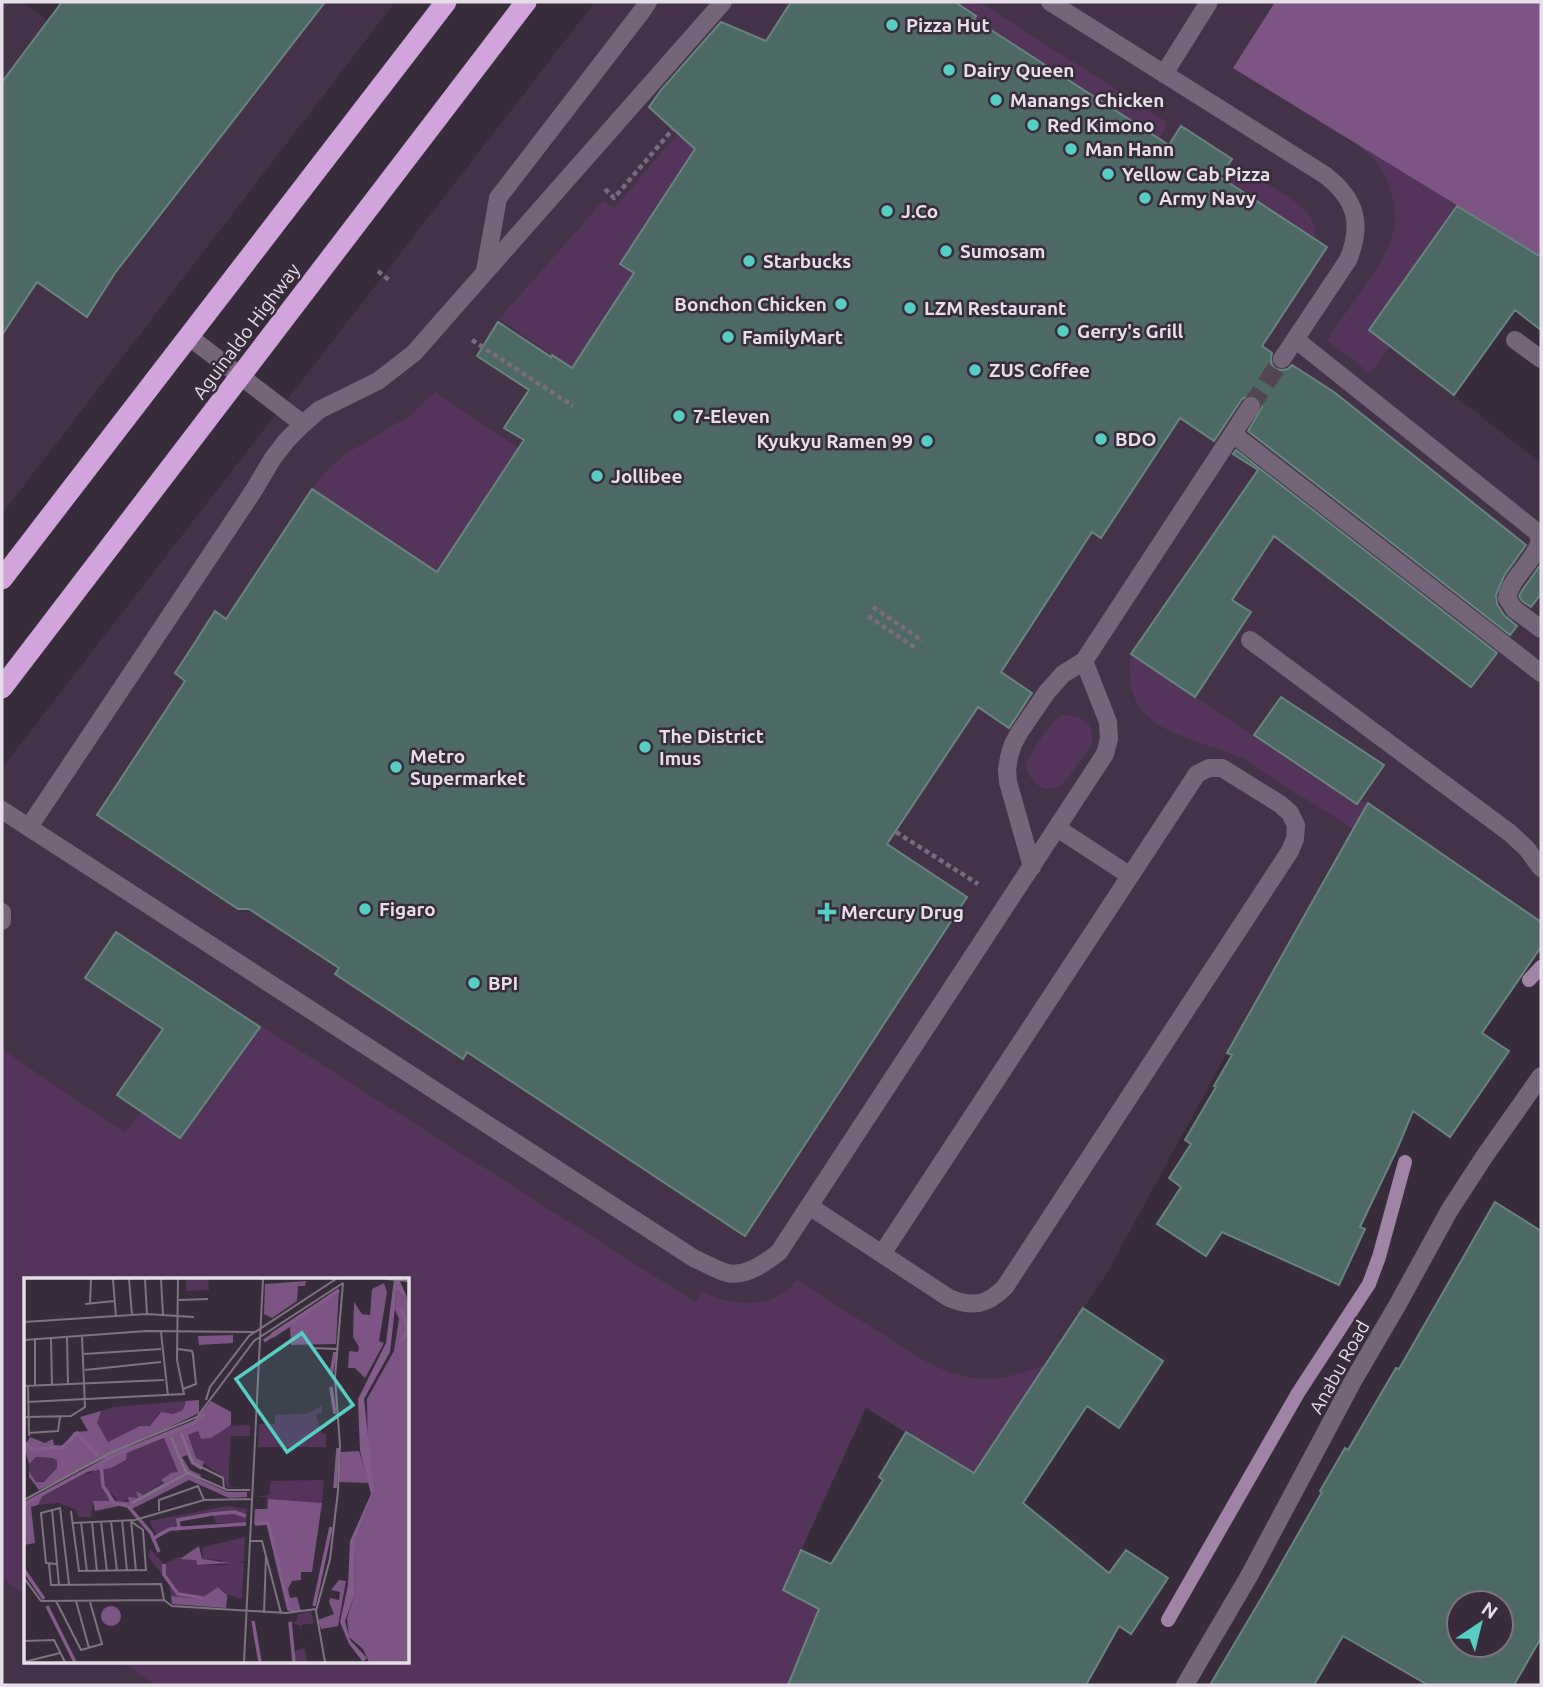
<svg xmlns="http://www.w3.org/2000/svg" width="1543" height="1687" font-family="Ubuntu,sans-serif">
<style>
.built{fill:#443348}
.green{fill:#54345b}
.forest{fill:#7c5585}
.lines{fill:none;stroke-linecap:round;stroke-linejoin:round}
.stream{stroke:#a183a8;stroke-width:14}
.building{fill:#4d6966;stroke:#688481;stroke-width:2;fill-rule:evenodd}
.minor-tunnel{stroke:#524655;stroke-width:18;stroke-dasharray:18 9;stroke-linecap:butt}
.path{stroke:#786d7b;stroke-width:4.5;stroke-dasharray:5 3.5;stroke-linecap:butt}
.minor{stroke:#746678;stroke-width:18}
.highway{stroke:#d1a4db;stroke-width:21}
.poi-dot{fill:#56cec4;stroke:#382b3b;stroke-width:2.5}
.labels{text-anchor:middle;stroke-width:5;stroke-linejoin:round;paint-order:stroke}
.poi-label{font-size:19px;font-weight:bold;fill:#e6dee8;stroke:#382b3b;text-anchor:start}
.street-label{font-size:19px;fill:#e6dee8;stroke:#382b3b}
.inset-river{fill:none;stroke:#835c8c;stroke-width:3.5}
.inset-road{fill:none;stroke:#7e7380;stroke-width:2}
.view{fill:#56cec4;fill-opacity:0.15;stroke:#56cec4;stroke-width:3.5}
.inset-edge{fill:none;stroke:#e6dee8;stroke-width:3.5}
</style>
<rect width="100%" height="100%" fill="#382b3b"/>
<path class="built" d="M 2,2 L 23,2 L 48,20 L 62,2 L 395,2 L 2,514 Z
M 595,2 L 1275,2 L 1234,68 L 1457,206 L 1370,330 L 1541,463 L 1541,922 L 1368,804 L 1227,1053 L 1108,1271 L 974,1474 L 757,1342 L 260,1027 L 159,1169 L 2,1062 L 2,768 Z
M 2,1578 L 26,1595 L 26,1661 L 120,1661 L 155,1685 L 2,1685 Z"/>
<path class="green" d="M 920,2 L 979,2 L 1164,120 L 1167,123 L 1166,127 L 1150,153 Z
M 691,118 L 743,151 L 590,380 L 499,319 L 603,201 L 614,209 Z
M 1357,144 L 1457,206 L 1370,329 L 1390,347 L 1370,373 L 1327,340 L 1381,262 L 1390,243 L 1395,223 L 1394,203 L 1387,180 L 1375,160 Z
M 1241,170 L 1246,171 C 1261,181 1307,204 1312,220 C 1315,227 1315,234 1314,241 L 1219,199 L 1237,173 Z
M 435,392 L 537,460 L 437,572 L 312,489 L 325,473 L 344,455 L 409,416 Z
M 1131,654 L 1340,793 L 1368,803 L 1353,829 L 1242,758 C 1190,735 1119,733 1131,654 Z
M 1063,715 C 1080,715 1097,723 1091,744 C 1088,752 1081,759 1076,766 C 1070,775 1065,786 1054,788 C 1046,790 1039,787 1034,782 C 1031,778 1027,773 1026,768 C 1026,759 1047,728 1054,721 C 1054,721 1062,716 1063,715 Z
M 209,993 L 243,1015 L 216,1053 L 233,1065 L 261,1026 L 695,1302 L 702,1292 C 727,1304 760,1310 785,1292 C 789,1289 793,1284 797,1280 L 920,1358 C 965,1384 998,1385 1045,1364 L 974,1474 L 866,1408 L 783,1590 L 819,1609 L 788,1685 L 155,1685 L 120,1661 L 408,1661 L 408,1279 L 26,1279 L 26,1595 L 2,1578 L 2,1049 L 125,1133 L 141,1112 L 180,1138 L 222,1082 L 173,1047 Z"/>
<path class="forest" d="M 1275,2 L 1541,2 L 1541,257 L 1233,68 Z"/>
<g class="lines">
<path class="stream" d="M 1529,980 L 1541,967
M 1168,1620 L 1298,1393 L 1369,1284 L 1379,1257 L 1405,1162"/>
</g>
<path class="building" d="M 62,2 L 325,2 L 115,273 L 87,317 L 37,282 L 2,335 L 2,82 Z
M 791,2 L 955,2 L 976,16 L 974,19 L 1169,145 L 1181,126 L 1232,159 L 1220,177 L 1327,247 L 1262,346 L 1272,353 L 1271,359 L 1272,365 L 1276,369 L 1282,370 L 1288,369 L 1292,365 L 1334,392 L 1526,545 L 1504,576 L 1496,595 L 1497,604 L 1504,615 L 1517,626 L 1510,635 L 1248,431 L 1262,407 L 1261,402 L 1257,396 L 1251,395 L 1242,399 L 1214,441 L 1180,418 L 1101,538 L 1092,532 L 1001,672 L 1032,693 L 1009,728 L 978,707 L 887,844 L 967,897 L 745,1236 L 467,1052 L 463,1059 L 335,974 L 339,968 L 249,909 L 238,909 L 97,815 L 185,681 L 175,673 L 194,644 L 215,611 L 226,619 L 312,489 L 437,572 L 524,440 L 504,428 L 529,390 L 477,356 L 498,322 L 551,357 L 552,355 L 572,368 L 634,273 L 620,264 L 695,149 L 649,107 L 661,90 L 721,22 L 766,41 Z
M 1457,206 L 1541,257 L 1541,330 L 1515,310 L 1454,395 L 1369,330 Z
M 1236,450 L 1497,653 L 1471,687 L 1274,536 L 1232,600 L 1251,612 L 1195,697 L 1131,654 L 1258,470 L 1233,454 Z
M 1541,564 L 1541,594 L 1531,607 L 1522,601 L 1519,596 L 1523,589 Z
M 1281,697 L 1384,765 L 1357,804 L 1254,735 Z
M 1368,803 L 1541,922 L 1541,947 L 1482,1033 L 1509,1051 L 1450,1137 L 1413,1111 L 1398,1147 L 1360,1227 L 1365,1229 L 1339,1285 L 1222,1232 L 1206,1256 L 1157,1224 L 1181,1187 L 1169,1178 L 1191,1144 L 1185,1140 L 1216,1087 L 1214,1086 L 1232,1055 L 1227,1053 Z
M 116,932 L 260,1027 L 180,1138 L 117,1095 L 163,1029 L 85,978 Z
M 1495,1202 L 1541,1231 L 1541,1638 L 1514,1685 L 1428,1685 L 1343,1636 L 1314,1685 L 1210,1685 L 1265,1592 L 1322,1492 L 1320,1491 L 1345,1448 L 1348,1450 L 1396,1368 L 1399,1369 ZM 1459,1603 L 1501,1603 L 1501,1645 L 1459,1645 Z
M 1083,1308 L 1163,1361 L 1119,1428 L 1087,1406 L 1023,1503 L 1109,1573 L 1126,1550 L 1168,1578 L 1131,1634 L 1119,1626 L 1086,1685 L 788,1685 L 819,1609 L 783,1590 L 801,1550 L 831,1564 L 883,1480 L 879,1477 L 906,1432 L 974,1473 Z"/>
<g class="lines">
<path class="minor-tunnel" d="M 1251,406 L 1282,359"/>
<path class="path" d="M 605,189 L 614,198 L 673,129
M 378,271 L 389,280
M 472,340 L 573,406
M 873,607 L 923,641
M 868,616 L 917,649
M 896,832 L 978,884"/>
<path class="minor" d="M 1050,2 L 1325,175 C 1356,199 1363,224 1348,260 L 1282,359
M 1164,74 L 1209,2
M 485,271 L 498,198 L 642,11 L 648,2
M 188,336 L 303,424
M 1295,339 L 1537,532 L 1540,540 C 1535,562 1511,576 1507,598 L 1514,609 L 1541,629
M 1515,340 L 1541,359
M 1233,434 L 1541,673
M 1250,640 L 1510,833 L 1527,849 L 1541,868
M 2,810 L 695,1259 C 705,1263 717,1270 727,1273 C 746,1277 765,1263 779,1252 L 1105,754 L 1109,739 L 1108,722 L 1084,661
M 29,827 L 254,490 L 273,458 L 287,440 L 303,424 L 319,410 L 378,381 L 414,353 L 723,2
M 1057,828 L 1129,875
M 1032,867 L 1008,782 L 1007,770 L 1009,757 L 1013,744 L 1019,733 L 1047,692 L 1063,674 L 1084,661 L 1251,406
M 2,912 L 2,921
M 809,1206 L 949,1298 C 973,1308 987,1305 1005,1287 L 1290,851 L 1295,839 L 1296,825 L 1290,813 L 1280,804 L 1222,768 L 1209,768 L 1197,774 L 882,1254
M 1185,1685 L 1249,1576 L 1353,1381 L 1398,1304 L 1449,1211 L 1484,1157 L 1541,1076"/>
<path class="highway" d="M 2,579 L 446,2
M 2,688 L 526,2"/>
</g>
<g class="poi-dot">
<circle cx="892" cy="25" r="7"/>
<circle cx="949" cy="70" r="7"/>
<circle cx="996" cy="100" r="7"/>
<circle cx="1033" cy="125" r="7"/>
<circle cx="1071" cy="149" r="7"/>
<circle cx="1108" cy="174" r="7"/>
<circle cx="1145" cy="198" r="7"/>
<circle cx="887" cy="211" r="7"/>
<circle cx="946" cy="251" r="7"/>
<circle cx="749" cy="261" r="7"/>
<circle cx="841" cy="304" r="7"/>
<circle cx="910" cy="308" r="7"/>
<circle cx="1063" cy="331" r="7"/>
<circle cx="728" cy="337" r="7"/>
<circle cx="975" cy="370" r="7"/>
<circle cx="679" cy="416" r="7"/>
<circle cx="1101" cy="439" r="7"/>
<circle cx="927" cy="441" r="7"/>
<circle cx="597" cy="476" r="7"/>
<circle cx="645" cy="747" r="7"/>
<circle cx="396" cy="767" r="7"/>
<circle cx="365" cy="909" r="7"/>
<path d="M823.5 901.5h7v7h7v7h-7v7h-7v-7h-7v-7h7z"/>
<circle cx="474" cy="983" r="7"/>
</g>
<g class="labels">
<g class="poi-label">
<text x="906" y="32">Pizza Hut</text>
<text x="963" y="77">Dairy Queen</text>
<text x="1010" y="107">Manangs Chicken</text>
<text x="1047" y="132">Red Kimono</text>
<text x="1085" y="156">Man Hann</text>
<text x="1122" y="181">Yellow Cab Pizza</text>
<text x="1159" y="205">Army Navy</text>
<text x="901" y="218">J.Co</text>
<text x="960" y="258">Sumosam</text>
<text x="763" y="268">Starbucks</text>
<text x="827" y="311" text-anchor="end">Bonchon Chicken</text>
<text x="924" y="315">LZM Restaurant</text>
<text x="1077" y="338">Gerry's Grill</text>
<text x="742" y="344">FamilyMart</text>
<text x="989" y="377">ZUS Coffee</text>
<text x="693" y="423">7-Eleven</text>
<text x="1115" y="446">BDO</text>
<text x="913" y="448" text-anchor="end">Kyukyu Ramen 99</text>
<text x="611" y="483">Jollibee</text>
<text x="659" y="743">The District<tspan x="659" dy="22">Imus</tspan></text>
<text x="410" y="763">Metro<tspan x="410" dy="22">Supermarket</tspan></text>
<text x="379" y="916">Figaro</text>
<text x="841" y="919">Mercury Drug</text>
<text x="488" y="990">BPI</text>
</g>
<g class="street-label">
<text transform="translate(246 331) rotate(-53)" y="7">Aguinaldo Highway</text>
<text transform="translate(1339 1367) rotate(-61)" y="7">Anabu Road</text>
</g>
</g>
<g transform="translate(24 1278)">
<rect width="385" height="385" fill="#382b3b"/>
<path d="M 162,1 L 184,1 L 185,12 L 162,13 ZM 162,123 L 159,132 L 145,137 L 136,134 L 126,148 L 84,164 L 72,145 L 77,133 L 90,129 ZM 298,128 L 298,135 L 292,136 L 298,156 L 302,156 L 302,169 L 234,169 L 235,146 L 251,146 L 251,137 L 281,136 ZM 226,147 L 226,158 L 207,158 L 205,188 L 205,208 L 224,210 L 203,209 L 201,201 L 172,180 L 163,157 L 174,153 L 177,161 L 187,160 L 202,148 ZM 140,160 L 154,194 L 119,217 L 112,214 L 114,219 L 94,224 L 86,213 L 86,223 L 69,223 L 67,239 L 55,239 L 51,231 L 35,225 L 14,227 L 19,217 L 62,194 L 66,196 L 71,191 L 100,184 L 103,175 ZM 12,179 L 33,181 L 33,193 L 22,203 L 12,204 L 5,193 L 5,186 ZM 300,202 L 298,225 L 244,222 L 244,231 L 242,231 L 243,219 L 231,219 L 245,217 L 247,203 ZM 204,228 L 223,231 L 222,245 L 192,245 L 188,236 L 155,242 L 155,254 L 146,252 L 134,259 L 125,243 ZM 221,259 L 220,283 L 215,283 L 220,285 L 218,321 L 204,317 L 202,330 L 202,314 L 194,309 L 176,321 L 147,318 L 145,305 L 124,279 L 126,271 L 140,286 L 155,279 L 172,282 L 174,287 L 204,287 L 197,282 L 178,281 L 179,269 ZM 287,333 L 290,345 L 277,347 L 283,384 L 271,384 L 269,374 L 280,370 L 280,364 L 276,348 L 263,343 L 272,344 L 274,336 Z" fill="#54345b"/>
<path d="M 282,3 L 281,8 L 274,8 L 273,23 L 248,40 L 240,36 L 241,6 ZM 360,5 L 363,14 L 355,63 L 360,65 L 341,100 L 331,90 L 324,90 L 325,73 L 334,74 L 335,69 L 329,59 L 330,24 L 338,36 L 346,37 L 348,11 ZM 315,11 L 312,66 L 267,67 L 266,49 L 249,60 L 247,55 ZM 373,12 L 385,24 L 385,384 L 345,384 L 339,371 L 325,359 L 323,340 L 330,318 L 331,263 L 350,214 L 344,184 L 343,121 L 370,73 L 375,41 L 371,32 ZM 209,57 L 209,65 L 175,67 L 174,58 ZM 175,122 L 175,135 L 15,212 L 5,199 L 5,193 L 12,204 L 20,204 L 33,190 L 33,182 L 28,180 L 12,179 L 5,186 L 0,169 L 6,159 L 21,165 L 29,161 L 30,167 L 40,168 L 50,154 L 64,153 L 56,139 L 77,133 L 73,145 L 84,164 L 116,148 L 126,148 L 137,134 L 149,136 L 159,132 L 162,123 ZM 187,123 L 207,134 L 207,147 L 187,160 L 177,161 L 174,153 L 164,157 L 172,180 L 180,184 L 177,192 L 167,186 L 163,177 L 158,179 L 166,192 L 177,197 L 175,201 L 203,214 L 223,214 L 223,219 L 205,220 L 165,202 L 108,231 L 104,226 L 71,233 L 69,223 L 85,223 L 84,212 L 91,223 L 105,224 L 104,219 L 114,220 L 112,213 L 119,217 L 140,205 L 137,202 L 147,195 L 154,194 L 140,160 L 103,175 L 102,182 L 87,190 L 62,194 L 87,176 L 171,142 ZM 335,173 L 345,205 L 315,204 L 317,174 ZM 19,217 L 14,227 L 7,229 L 11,265 L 0,267 L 0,227 ZM 244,221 L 298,225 L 288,294 L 277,294 L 277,302 L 268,303 L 264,311 L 266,320 L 273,319 L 277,333 L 265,334 L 243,246 L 230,246 L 231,231 L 244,231 ZM 175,268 L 178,281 L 207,285 L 173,287 L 172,282 L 156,281 ZM 315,302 L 322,303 L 314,348 L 297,351 L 294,342 L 310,336 L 305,324 L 306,320 L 315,322 L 316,314 L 307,312 ZM 194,309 L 203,317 L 202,330 L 148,326 L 147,318 L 176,321 ZM77 338a10 10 0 1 1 20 0a10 10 0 1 1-20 0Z" fill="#7c5585"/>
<path d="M 370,1 L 375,1 L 385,24 L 373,12 L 366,74 L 340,121 L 350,214 L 331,263 L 330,318 L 321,343 L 326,362 L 343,380 L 339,384 L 325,366 L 316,344 L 324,307 L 326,263 L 347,216 L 336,173 L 334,121 L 362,65 Z" fill="#835c8c"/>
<path class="inset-river" d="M 377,30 L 384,51 L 378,63M 240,63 L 315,12M 307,97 L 311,74M 307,109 L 311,136M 0,164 L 9,172 L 39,169 L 53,155 L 74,178M 77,186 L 79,208 L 90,225 L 104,228 L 127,255 L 135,274M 311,210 L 314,170M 0,226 L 89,178 L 170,145 L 180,136M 231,246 L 244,245 L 265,332M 155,250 L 154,242 L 188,236 L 210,234 L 222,238M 130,260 L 146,251 L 222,246M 140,286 L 140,297 L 154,316 L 179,320M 0,292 L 20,321M 23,328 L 51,384M 290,328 L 307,249M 229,343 L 236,384M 266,344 L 270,384"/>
<path class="inset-road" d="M 89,1 L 92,39M 105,1 L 108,37M 121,1 L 123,36M 137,1 L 139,37M 362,1 L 385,3M 155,22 L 184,21M 66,25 L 67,1M 61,26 L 90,23M 0,44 L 123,36 L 170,39M 137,54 L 144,118M 43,59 L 44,106M 11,60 L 11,108M 27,60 L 28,107M 0,62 L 122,53 L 230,54M 287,70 L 314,71M 154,71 L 168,73 L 169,77 L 172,106 L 159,111M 60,76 L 137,71M 61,92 L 137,84M 0,108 L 140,102M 4,108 L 5,158M 182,122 L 186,109 L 225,58 L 312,1M 3,124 L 160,116 L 153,82 L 154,1M 2,139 L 47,138 L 61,129 L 58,59M 4,155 L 34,153 L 36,139M 157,155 L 169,185 L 199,200 L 200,211M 147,159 L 162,194 L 203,212 L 226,212M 0,222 L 86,175 L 173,139 L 230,63 L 319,5M 108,225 L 164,195M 28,231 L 35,307M 47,233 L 55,293 L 122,292 L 119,252 L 108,244M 135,233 L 135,222 L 174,208 L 180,222M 98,242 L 103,293M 107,242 L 112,293M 77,243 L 83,294M 87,243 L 93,293M 57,244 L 63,294M 68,244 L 73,294M 49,245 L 111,242 L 180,222 L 228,221M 226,263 L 238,263 L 257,335M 25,286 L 27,307 L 137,306 L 140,322 L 148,328 L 262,335 L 292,331M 33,286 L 22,285 L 17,235 L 36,230 L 45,306M 0,300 L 17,323 L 140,322M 32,323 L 57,372 L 78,366 L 66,324M 52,323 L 65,370M 240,335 L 242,278M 0,363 L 30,362 L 41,384M 0,384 L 36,375M 220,384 L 239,1M 301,384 L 292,333 L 306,281 L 314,213 L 316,168 L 311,99 L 319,5"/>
<path class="view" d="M 278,55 L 329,127 L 263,174 L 212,101 Z"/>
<rect width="385" height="385" class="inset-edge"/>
</g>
<rect width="1543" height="1687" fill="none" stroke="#e6dee8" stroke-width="7"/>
<g transform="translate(1480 1624) rotate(35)"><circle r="33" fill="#382b3b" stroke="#7e7380" stroke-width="2"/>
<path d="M0-5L12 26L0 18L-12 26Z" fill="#56cec4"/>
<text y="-10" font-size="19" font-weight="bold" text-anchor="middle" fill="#e6dee8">N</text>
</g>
</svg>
